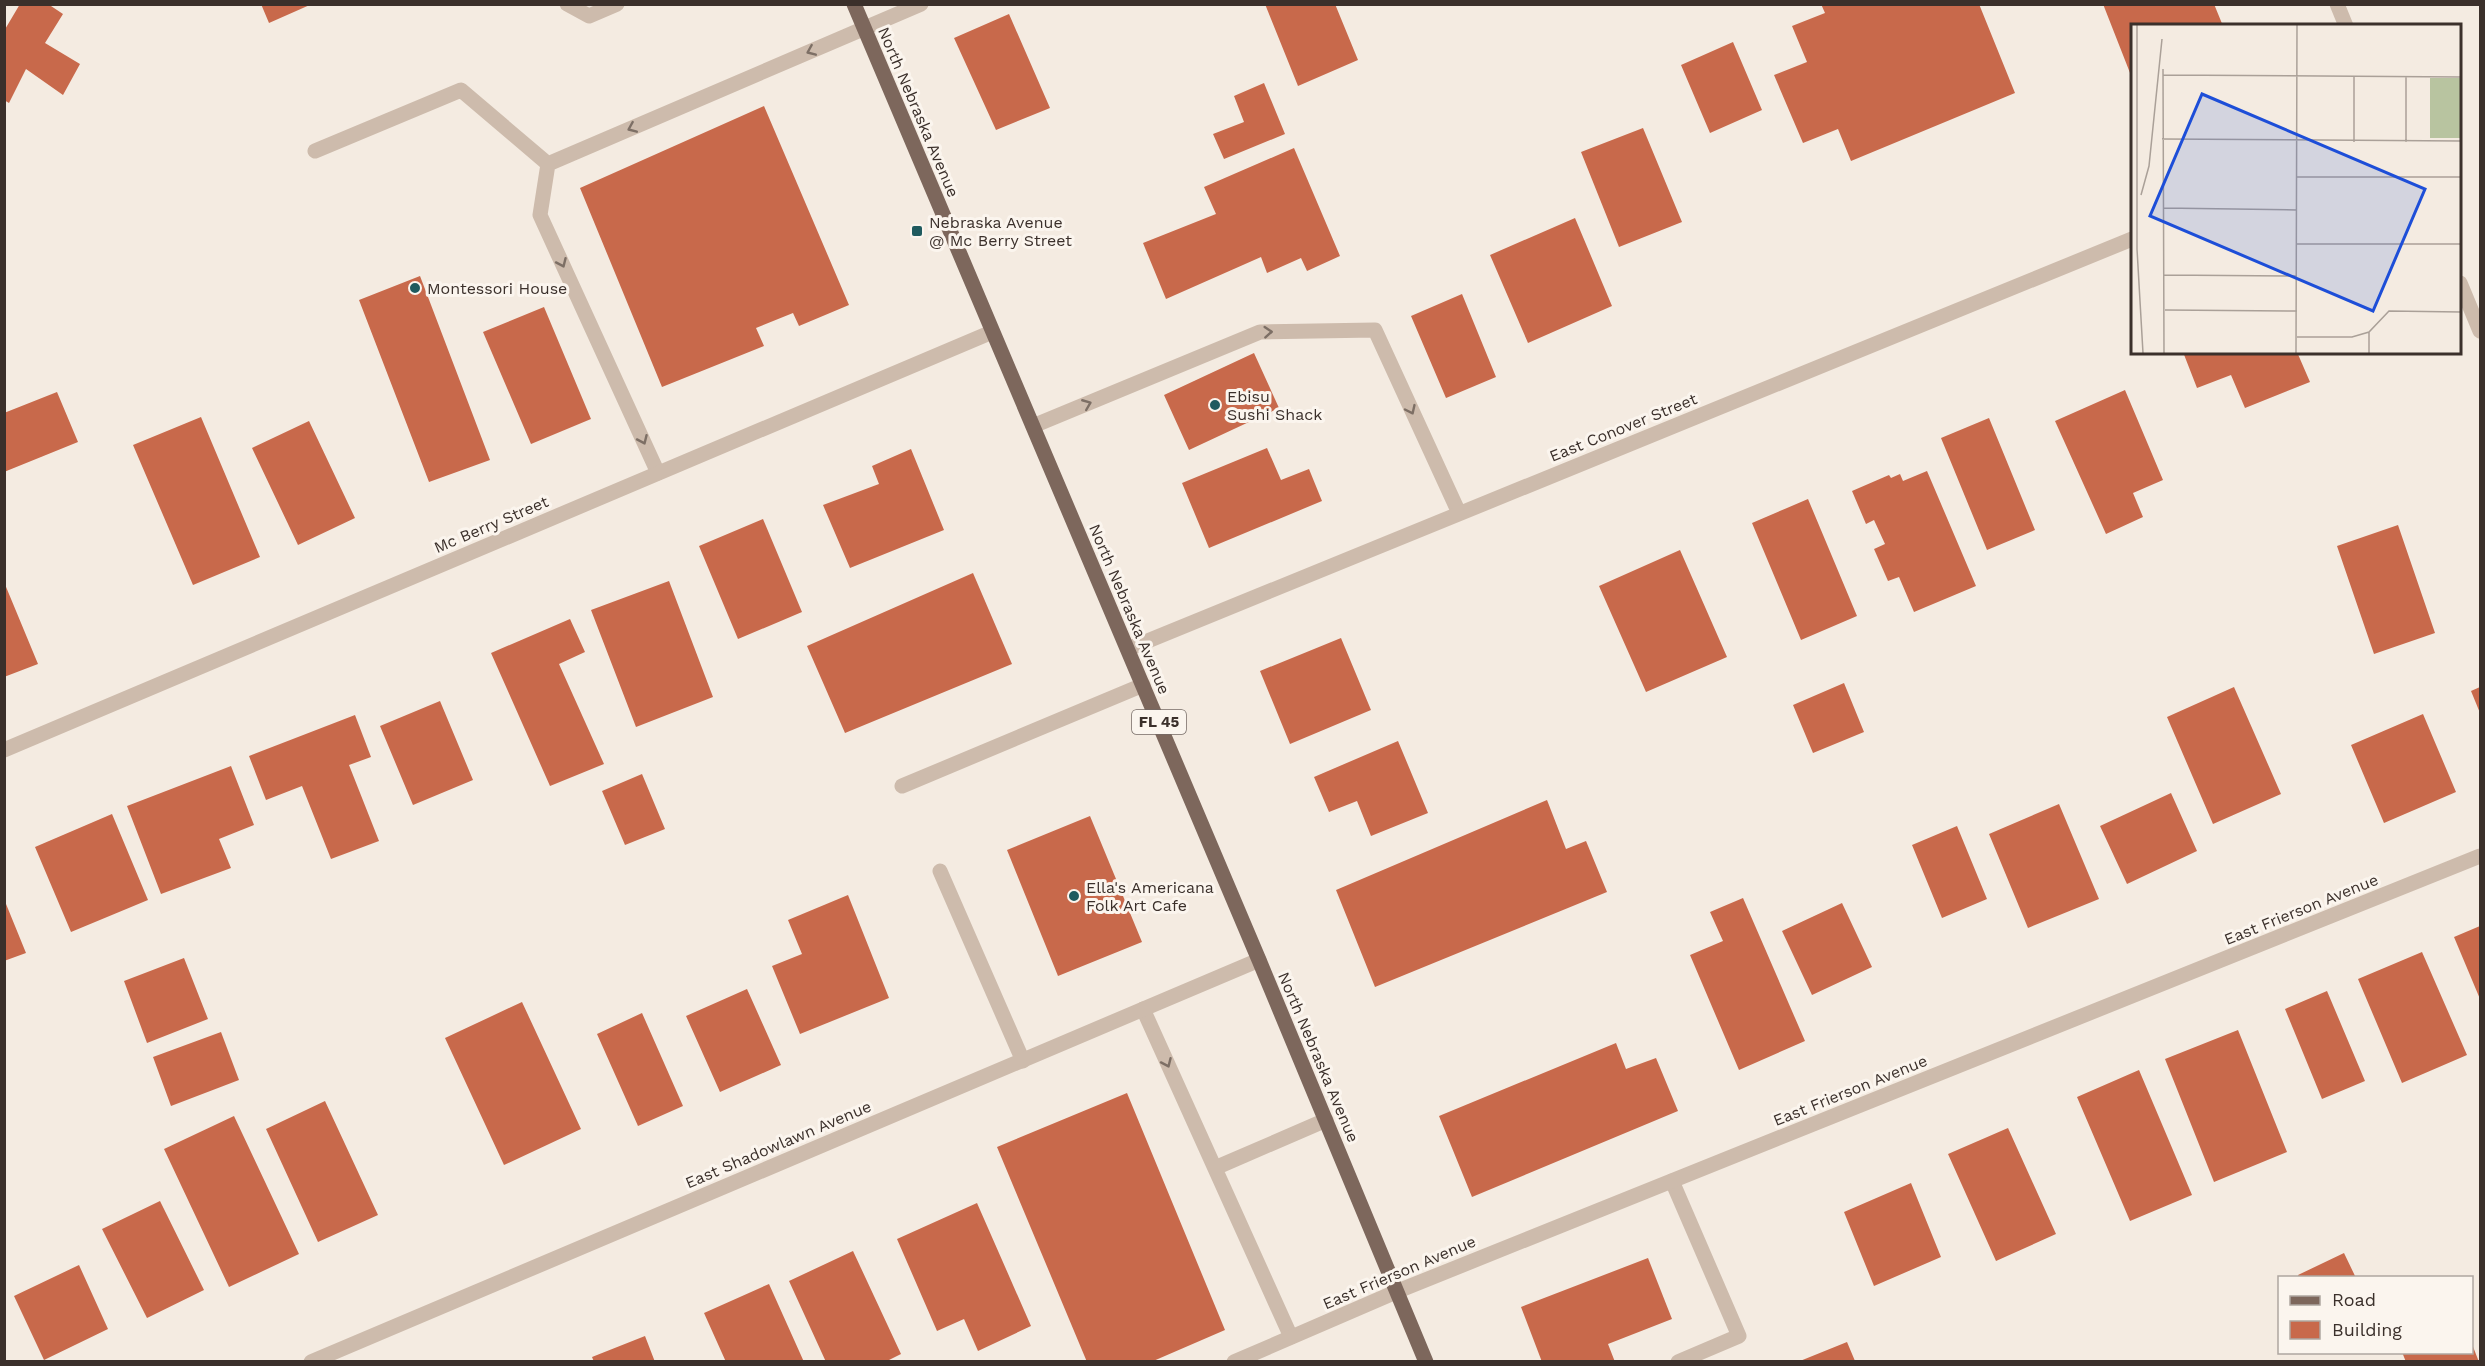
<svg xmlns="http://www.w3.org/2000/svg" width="2485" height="1366" font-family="'Work Sans',sans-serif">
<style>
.building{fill:#c8694b}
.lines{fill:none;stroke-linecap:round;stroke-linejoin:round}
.lane{stroke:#cdbbac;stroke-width:15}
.street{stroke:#cdbbac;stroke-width:15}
.primary{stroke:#7d675c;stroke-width:15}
.oneway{stroke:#7d6f65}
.poi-dot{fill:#1f5a5e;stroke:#fbf5ee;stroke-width:2}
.labels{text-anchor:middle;stroke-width:6;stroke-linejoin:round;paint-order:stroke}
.shield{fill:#fbf5ee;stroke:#756b66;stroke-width:1.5}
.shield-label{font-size:15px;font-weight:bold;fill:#3b302b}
.street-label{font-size:16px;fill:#3b302b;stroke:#fbf5ee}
.poi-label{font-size:16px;fill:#3b302b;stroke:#fbf5ee;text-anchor:start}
.inset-road{fill:none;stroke:#aaa098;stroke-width:1.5}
.view{fill:#1d4ed8;fill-opacity:0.15;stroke:#1d4ed8;stroke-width:3}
.inset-edge{fill:none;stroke:#3b302b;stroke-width:3}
</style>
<rect width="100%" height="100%" fill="#f4ebe1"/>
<path class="building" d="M 20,4 L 48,4 L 63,14 L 45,43 L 80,64 L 63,95 L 26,69 L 9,103 L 4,100 L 4,31 Z
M 261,4 L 312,4 L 269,23 Z
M 1265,4 L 1335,4 L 1358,60 L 1298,86 Z
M 1821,4 L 1979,4 L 2015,93 L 1851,161 L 1838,129 L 1803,143 L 1774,75 L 1807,62 L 1792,26 L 1825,13 Z
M 2103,4 L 2214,4 L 2223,26 L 2132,26 L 2132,78 Z
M 1009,14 L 1050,108 L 996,130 L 954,38 Z
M 1733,42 L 1762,110 L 1710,133 L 1681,65 Z
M 1264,83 L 1285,134 L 1224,159 L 1213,134 L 1244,122 L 1234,96 Z
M 764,106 L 849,305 L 799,326 L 793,313 L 756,328 L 764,346 L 662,387 L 580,188 Z
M 1643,128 L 1682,222 L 1619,247 L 1581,152 Z
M 1294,148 L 1340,256 L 1307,271 L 1301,258 L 1267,273 L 1261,257 L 1166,299 L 1143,243 L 1216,214 L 1204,187 Z
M 1575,218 L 1612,306 L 1528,343 L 1490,255 Z
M 420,276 L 490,460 L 429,482 L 359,300 Z
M 1462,294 L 1496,377 L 1446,398 L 1411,316 Z
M 544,307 L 591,419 L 531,444 L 483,332 Z
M 2183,352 L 2297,352 L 2310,382 L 2245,408 L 2231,375 L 2197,388 Z
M 1254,353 L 1279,408 L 1189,450 L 1164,395 Z
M 2125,390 L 2163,480 L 2133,493 L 2143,517 L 2106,534 L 2055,421 Z
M 57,392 L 78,442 L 4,472 L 4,413 Z
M 201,417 L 260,557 L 193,585 L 133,445 Z
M 1989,418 L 2035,530 L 1987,550 L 1941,438 Z
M 309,421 L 355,518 L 298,545 L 252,448 Z
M 1267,448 L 1281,480 L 1309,469 L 1322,501 L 1209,548 L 1182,483 Z
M 911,449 L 944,530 L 850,568 L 823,505 L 879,484 L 872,466 Z
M 1927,471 L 1976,586 L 1914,612 L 1899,577 L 1888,581 L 1874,549 L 1885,544 L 1874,520 L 1866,524 L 1852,491 L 1889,475 L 1891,478 L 1900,474 L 1903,481 Z
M 1808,499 L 1857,616 L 1801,640 L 1752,523 Z
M 763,519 L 802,612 L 738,639 L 699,546 Z
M 2398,525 L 2435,633 L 2374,654 L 2337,546 Z
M 1680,550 L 1727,657 L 1646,692 L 1599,586 Z
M 973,573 L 1012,664 L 845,733 L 807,646 Z
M 669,581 L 713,697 L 636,727 L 591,610 Z
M 4,582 L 38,664 L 4,677 Z
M 570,619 L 585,652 L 559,664 L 604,764 L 550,786 L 491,653 Z
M 1341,638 L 1371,710 L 1290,744 L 1260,671 Z
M 1844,683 L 1864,732 L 1813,753 L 1793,705 Z
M 2234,687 L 2281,794 L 2213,824 L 2167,717 Z
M 2480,687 L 2480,713 L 2471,691 Z
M 440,701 L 473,780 L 413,805 L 380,726 Z
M 2423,714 L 2456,792 L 2384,823 L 2351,745 Z
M 355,715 L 371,757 L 349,765 L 379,841 L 331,859 L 302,786 L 266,800 L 249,756 Z
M 1398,741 L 1428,813 L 1371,836 L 1357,801 L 1329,812 L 1314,777 Z
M 231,766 L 254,825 L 219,839 L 231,868 L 161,894 L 127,806 Z
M 642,774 L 665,829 L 625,845 L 602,791 Z
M 2171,793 L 2197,851 L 2127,884 L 2100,826 Z
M 1547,800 L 1566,849 L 1586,841 L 1607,892 L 1375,987 L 1336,890 Z
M 2059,804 L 2099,899 L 2028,928 L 1989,834 Z
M 112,814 L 148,900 L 71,932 L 35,847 Z
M 1090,816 L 1142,942 L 1058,976 L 1007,850 Z
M 1957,826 L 1987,899 L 1942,918 L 1912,845 Z
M 848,895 L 889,998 L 800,1034 L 772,966 L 802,954 L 788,920 Z
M 1743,898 L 1805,1041 L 1739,1070 L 1690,955 L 1723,941 L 1710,912 Z
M 4,899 L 26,953 L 4,961 Z
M 1842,903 L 1872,967 L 1812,995 L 1782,931 Z
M 2480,926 L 2480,999 L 2454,937 Z
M 2422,952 L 2467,1055 L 2402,1083 L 2358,979 Z
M 184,958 L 208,1019 L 147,1043 L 124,981 Z
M 747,989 L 781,1065 L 720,1092 L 686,1016 Z
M 2327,991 L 2365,1081 L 2322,1099 L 2285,1009 Z
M 522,1002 L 581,1129 L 504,1165 L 445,1038 Z
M 642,1013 L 683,1106 L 638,1126 L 597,1034 Z
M 2238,1030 L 2287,1152 L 2214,1182 L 2165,1059 Z
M 221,1032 L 239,1080 L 171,1106 L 153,1057 Z
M 1616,1043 L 1626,1069 L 1656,1058 L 1678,1111 L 1472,1197 L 1439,1116 Z
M 2139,1070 L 2192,1195 L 2130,1221 L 2077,1097 Z
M 1127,1093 L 1225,1330 L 1151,1362 L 1087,1362 L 997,1147 Z
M 325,1101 L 378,1215 L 318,1242 L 266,1129 Z
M 234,1116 L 299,1254 L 229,1287 L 164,1149 Z
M 2008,1128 L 2056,1234 L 1996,1261 L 1948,1154 Z
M 1911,1183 L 1941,1257 L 1874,1286 L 1844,1212 Z
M 160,1201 L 204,1290 L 147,1318 L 102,1229 Z
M 977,1203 L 1031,1326 L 978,1351 L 964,1319 L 937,1331 L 897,1239 Z
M 853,1251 L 901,1354 L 885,1362 L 826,1362 L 789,1281 Z
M 2344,1253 L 2356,1278 L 2299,1278 L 2298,1275 Z
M 1648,1258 L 1672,1319 L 1608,1344 L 1615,1362 L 1542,1362 L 1521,1307 Z
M 79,1265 L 108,1329 L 44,1360 L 14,1296 Z
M 769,1284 L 804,1362 L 726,1362 L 704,1313 Z
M 645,1336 L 655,1362 L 594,1362 L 592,1357 Z
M 1847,1342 L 1855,1361 L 1800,1361 Z
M 2472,1344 L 2479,1362 L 2406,1362 L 2402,1352 L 2472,1352 Z"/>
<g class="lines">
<path class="lane" d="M 567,4 L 589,16 L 617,4
M 315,151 L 461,90 L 548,164
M 1033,426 L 1260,332 L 1375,330 L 1459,513
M 658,473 L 540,215 L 548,164 L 865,28
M 902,786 L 1143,685
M 940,871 L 1023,1061
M 1143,1009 L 1291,1337
M 1215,1168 L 1326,1120
M 1672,1181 L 1739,1336 L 1678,1362"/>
<path class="street" d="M 2337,4 L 2346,26
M 865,28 L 921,4
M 2460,283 L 2480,331
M 1128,649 L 2132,239
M 4,750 L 992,332
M 311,1362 L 1259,960
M 1234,1362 L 1398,1291 L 2480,856"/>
<path class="primary" d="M 854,4 L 1259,960 L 1426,1362"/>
</g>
<defs><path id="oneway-chevron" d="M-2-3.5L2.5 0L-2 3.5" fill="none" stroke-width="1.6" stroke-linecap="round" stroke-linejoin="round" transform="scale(1.5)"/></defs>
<g class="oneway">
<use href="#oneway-chevron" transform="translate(811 51) rotate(157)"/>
<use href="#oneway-chevron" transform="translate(632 128) rotate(157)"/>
<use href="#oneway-chevron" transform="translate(562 263) rotate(66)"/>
<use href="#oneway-chevron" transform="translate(1268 332) rotate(-4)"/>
<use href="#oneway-chevron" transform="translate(1087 404) rotate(-22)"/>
<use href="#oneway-chevron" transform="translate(1411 410) rotate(65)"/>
<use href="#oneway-chevron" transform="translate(643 440) rotate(66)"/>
<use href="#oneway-chevron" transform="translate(1167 1063) rotate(66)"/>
</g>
<g class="poi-dot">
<rect x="911" y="225" width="12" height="12" rx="3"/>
<circle cx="415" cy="288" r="6"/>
<circle cx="1215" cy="405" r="6"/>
<circle cx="1074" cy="896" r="6"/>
</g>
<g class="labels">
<rect class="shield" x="1132" y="710" width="54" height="24" rx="4.5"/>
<g class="shield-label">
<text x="1159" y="727">FL 45</text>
</g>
<g class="street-label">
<text transform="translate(919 112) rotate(67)" y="6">North Nebraska Avenue</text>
<text transform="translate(1623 427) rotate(-22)" y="6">East Conover Street</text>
<text transform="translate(491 524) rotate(-23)" y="6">Mc Berry Street</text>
<text transform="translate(1130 609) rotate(67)" y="6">North Nebraska Avenue</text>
<text transform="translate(2301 909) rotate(-22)" y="6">East Frierson Avenue</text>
<text transform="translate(1319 1057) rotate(67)" y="6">North Nebraska Avenue</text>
<text transform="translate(1850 1090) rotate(-22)" y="6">East Frierson Avenue</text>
<text transform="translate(778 1144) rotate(-23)" y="6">East Shadowlawn Avenue</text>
<text transform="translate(1399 1272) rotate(-23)" y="6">East Frierson Avenue</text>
</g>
<g class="poi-label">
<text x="929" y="228">Nebraska Avenue<tspan x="929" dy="18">@ Mc Berry Street</tspan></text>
<text x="427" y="294">Montessori House</text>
<text x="1227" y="402">Ebisu<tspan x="1227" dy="18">Sushi Shack</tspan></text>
<text x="1086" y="893">Ella's Americana<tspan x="1086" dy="18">Folk Art Cafe</tspan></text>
</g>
</g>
<g transform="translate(2131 24)">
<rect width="330" height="330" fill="#f4ebe1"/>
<path d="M 299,54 L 330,54 L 330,114 L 299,114 Z" fill="#b8c4a0"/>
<path class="inset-road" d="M 6,1 L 6,225 L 12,329M 32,45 L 33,329M 32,51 L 330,53M 223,53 L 223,118M 275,53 L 275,118M 31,115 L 330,117M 166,153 L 330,153M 10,171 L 18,142 L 31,15M 32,184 L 166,186M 166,220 L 330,220M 33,251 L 166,252M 34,286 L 166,287M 166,313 L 221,313 L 238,308 L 258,287 L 330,288M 165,329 L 166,1M 238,329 L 238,308"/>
<path class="view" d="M 71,70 L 294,165 L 242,287 L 19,192 Z"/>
<rect width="330" height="330" class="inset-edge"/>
</g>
<rect width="2485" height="1366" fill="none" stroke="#3b302b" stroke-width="12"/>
<rect x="2278" y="1276" width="195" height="78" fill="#fbf5ee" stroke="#aea6a0" stroke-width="1.5"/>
<rect x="2290" y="1296" width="30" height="9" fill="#7d675c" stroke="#aea6a0" stroke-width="1.5"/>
<text x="2332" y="1306" font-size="18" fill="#3b302b">Road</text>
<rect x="2290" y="1321" width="30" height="18" fill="#c8694b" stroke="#aea6a0" stroke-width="1.5"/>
<text x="2332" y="1336" font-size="18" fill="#3b302b">Building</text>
</svg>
